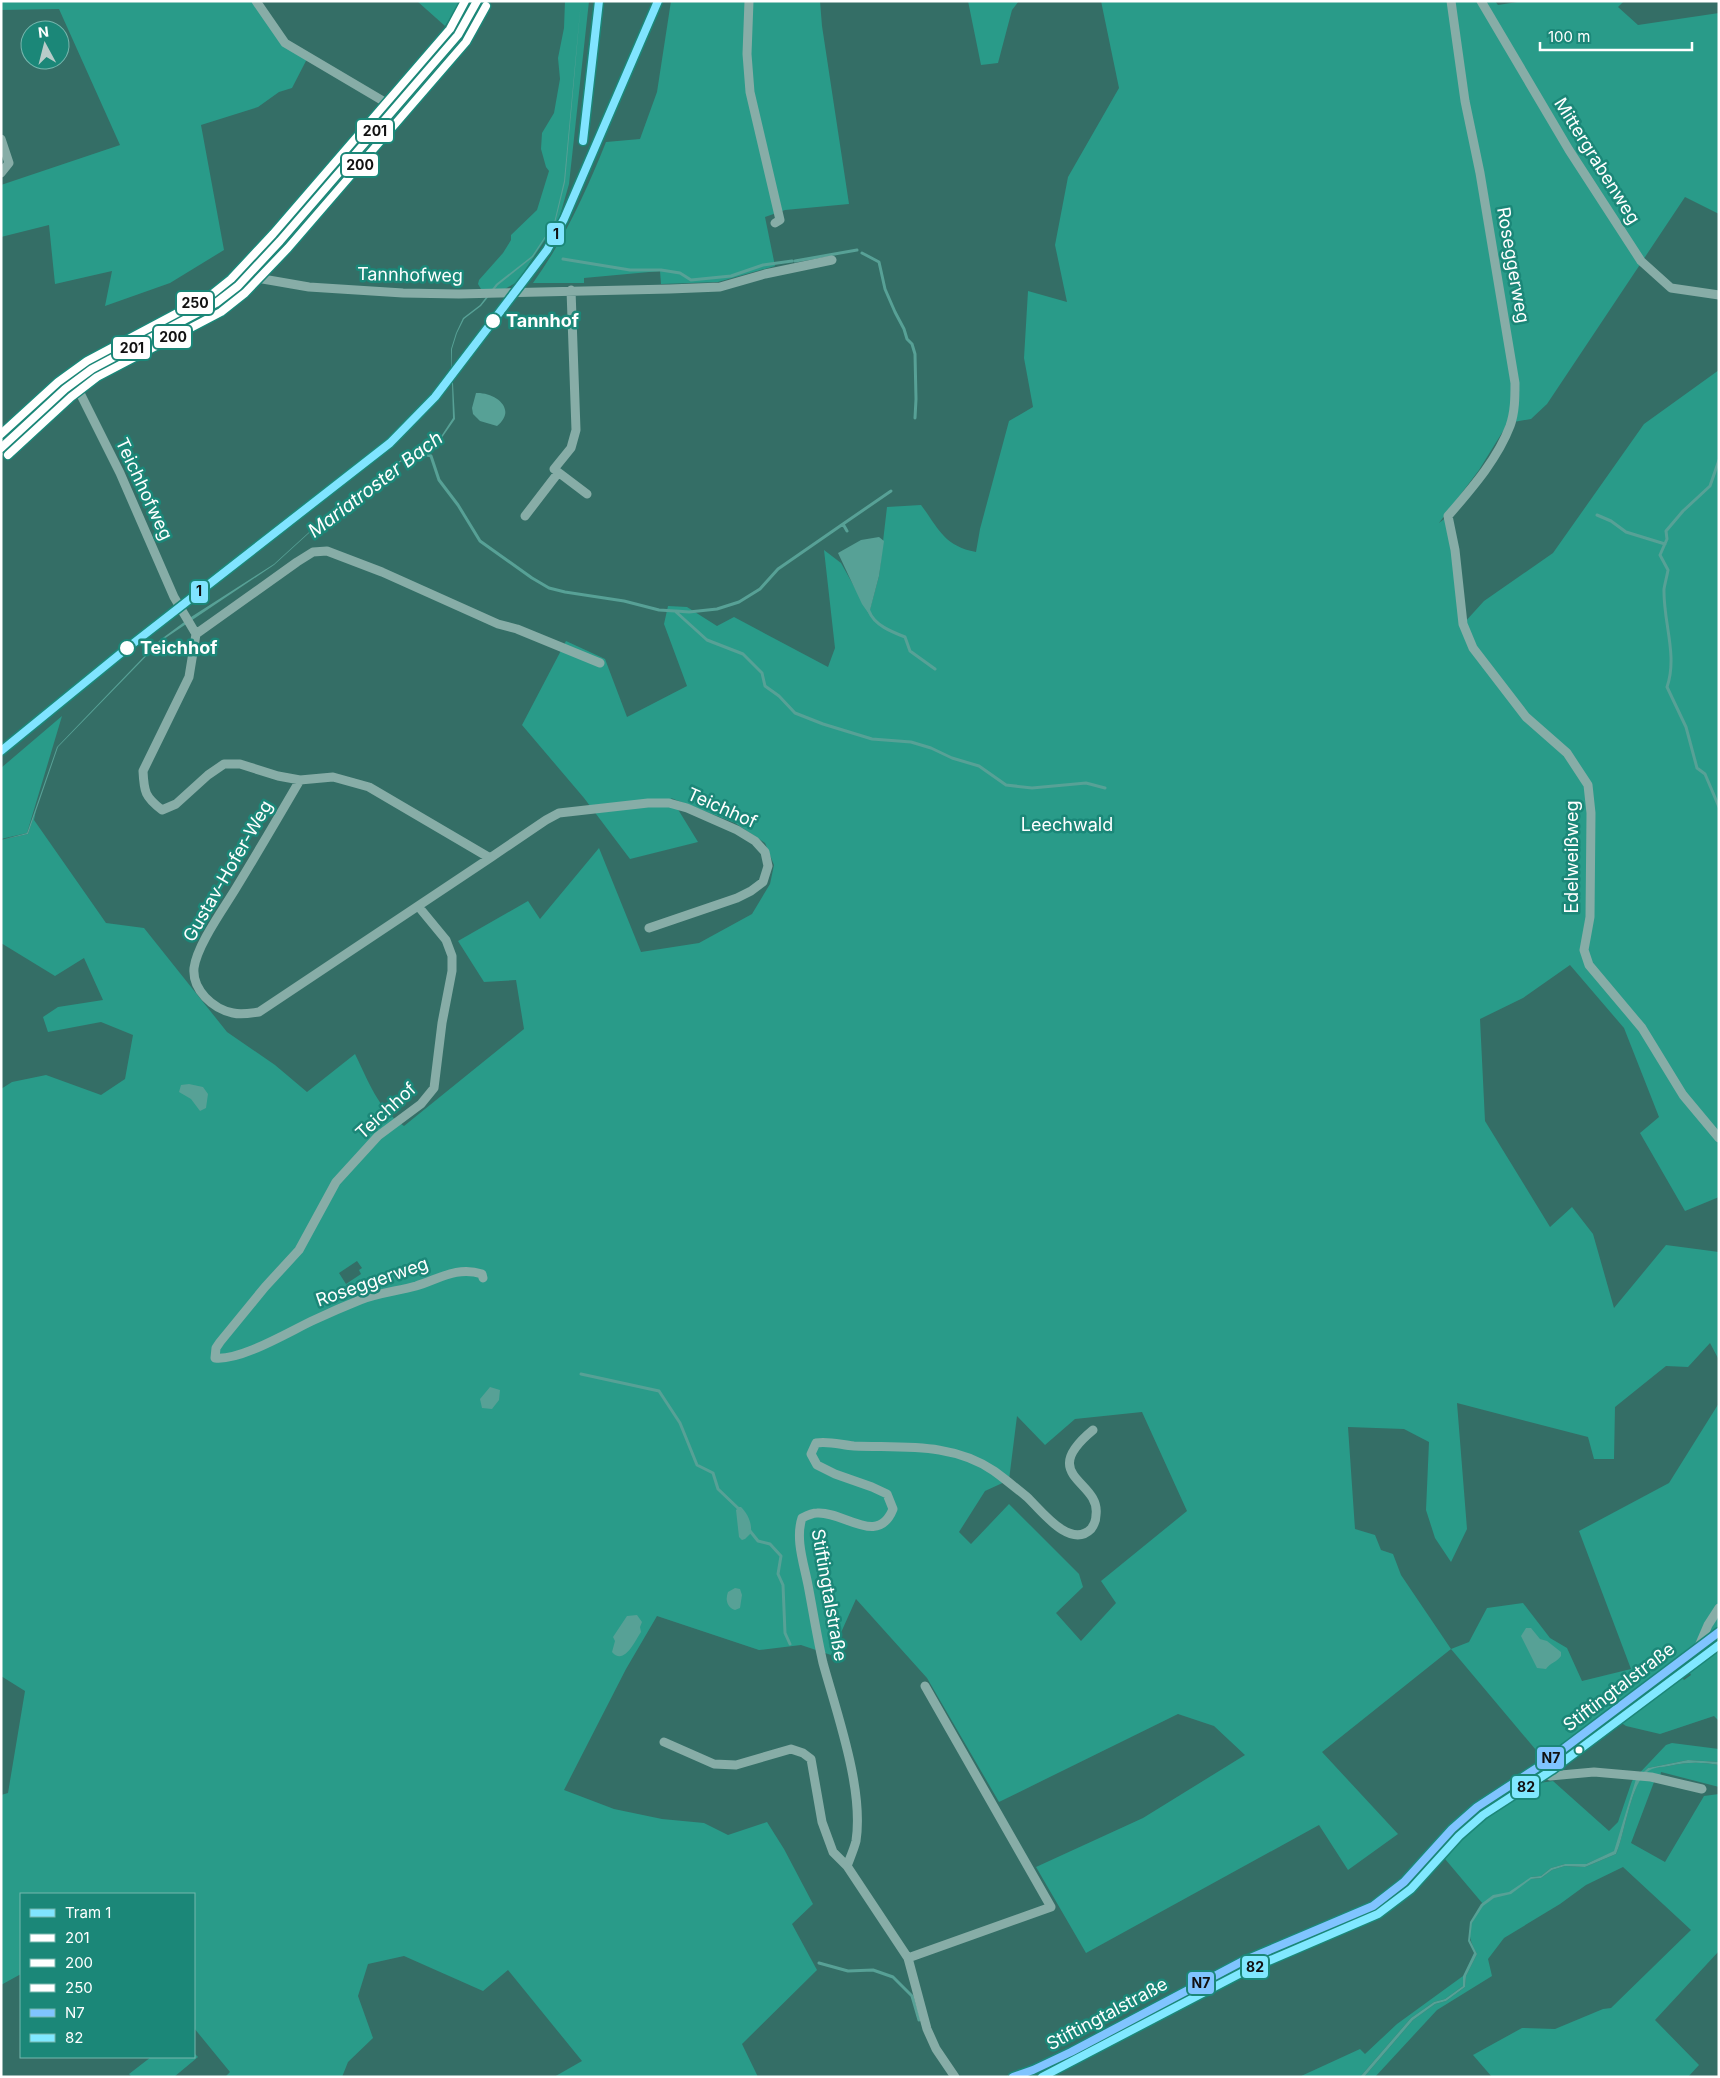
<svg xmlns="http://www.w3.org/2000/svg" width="1720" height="2078" font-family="Inter,sans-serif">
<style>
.green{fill:#299b89;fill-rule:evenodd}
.water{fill:#57a196}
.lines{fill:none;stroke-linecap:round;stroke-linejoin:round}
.stream{stroke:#57a196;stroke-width:3}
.minor{stroke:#87ada7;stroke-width:9}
.major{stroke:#86aaa6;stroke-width:15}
.bus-1-casing{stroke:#1b8778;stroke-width:11}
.bus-2-casing{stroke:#1b8778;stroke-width:11}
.bus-3-casing{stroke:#1b8778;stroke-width:11}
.bus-4-casing{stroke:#1b8778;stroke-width:11}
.bus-5-casing{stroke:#1b8778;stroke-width:11}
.bus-1{stroke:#fff;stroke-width:8}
.bus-2{stroke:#fff;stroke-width:8}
.bus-3{stroke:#fff;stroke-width:8}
.bus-4{stroke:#80c4ff;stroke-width:8}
.bus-5{stroke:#80e8ff;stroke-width:8}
.tram-1-casing{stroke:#1b8778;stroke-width:11}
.tram-1{stroke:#80e4ff;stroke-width:8}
.stop-dot{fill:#fff;stroke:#1b8778;stroke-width:2}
.labels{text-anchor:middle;stroke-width:5;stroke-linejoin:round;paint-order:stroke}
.street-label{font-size:18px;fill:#fff;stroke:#1b8778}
.stop-label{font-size:18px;font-weight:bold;fill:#fff;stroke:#1b8778;text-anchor:start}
.park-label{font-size:18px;fill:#fff;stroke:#1b8778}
.water-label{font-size:19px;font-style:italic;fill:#fff;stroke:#1b8778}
.line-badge{stroke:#1b8778;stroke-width:2}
.pale-badge-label{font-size:14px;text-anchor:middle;font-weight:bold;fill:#111}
</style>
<rect width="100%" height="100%" fill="#346e66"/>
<path class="green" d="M 1,1 L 256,1 L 281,38 L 308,57 L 292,88 L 279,92 L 258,107 L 201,125 L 224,250 L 170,283 L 105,306 L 112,271 L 55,284 L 49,225 L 1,237 L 1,185 L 120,145 L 59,9 L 1,10 Z
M 417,1 L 461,1 L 445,26 Z
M 565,1 L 589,1 L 569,184 L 559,219 L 517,282 L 505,289 L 481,289 L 478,284 L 479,280 L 503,253 L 511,240 L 511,235 L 537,210 L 549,171 L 546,167 L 541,149 L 542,133 L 554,113 L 560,79 L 558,58 L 564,28 Z
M 671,1 L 820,1 L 822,26 L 849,204 L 785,210 L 765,217 L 775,266 L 718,282 L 661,284 L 660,271 L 584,278 L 584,283 L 533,283 C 565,238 586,192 606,142 L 640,139 L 657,92 Z
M 968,1 L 1019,1 L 1012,10 L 998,63 L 981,65 Z
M 1101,1 L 1495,1 L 1498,5 L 1524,1 L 1624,1 L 1618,7 L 1638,25 L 1719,13 L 1719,214 L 1685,197 L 1547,404 L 1531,419 L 1508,423 L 1479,470 L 1439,523 L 1448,516 L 1464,623 L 1484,601 L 1553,553 L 1644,424 L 1719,370 L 1719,1197 L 1685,1211 L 1640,1133 L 1659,1117 L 1624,1028 L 1570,965 L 1523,998 L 1480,1019 L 1485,1121 L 1550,1227 L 1572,1207 L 1593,1234 L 1614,1308 L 1666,1245 L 1719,1252 L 1719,1360 L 1710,1343 L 1688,1367 L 1666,1366 L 1615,1407 L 1614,1459 L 1594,1459 L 1588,1437 L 1457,1403 L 1467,1529 L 1451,1562 L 1435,1538 L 1426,1510 L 1429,1442 L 1404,1429 L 1348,1427 L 1355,1529 L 1375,1535 L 1381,1550 L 1393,1554 L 1401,1575 L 1451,1649 L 1469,1642 L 1487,1608 L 1523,1603 L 1550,1638 L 1567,1648 L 1582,1681 L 1631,1669 L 1579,1531 L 1669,1483 L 1719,1403 L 1719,1632 L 1546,1762 L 1451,1649 L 1322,1752 L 1398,1834 L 1348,1870 L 1319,1825 L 1086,1953 L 1036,1867 L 1143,1818 L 1245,1755 L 1214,1726 L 1178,1714 L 999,1802 L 927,1678 L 856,1599 L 831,1655 L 801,1645 L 759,1650 L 657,1616 L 626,1669 L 564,1790 L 614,1809 L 662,1819 L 704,1823 L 728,1835 L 767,1822 L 784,1849 L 813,1904 L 792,1924 L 817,1970 L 742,2044 L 758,2077 L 554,2077 L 582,2061 L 508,1970 L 483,1991 L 404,1956 L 368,1964 L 358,1996 L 373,2038 L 348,2062 L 342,2077 L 225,2077 L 230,2072 L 194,2028 L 194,1894 L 21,1894 L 21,1974 L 1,1985 L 1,1795 L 8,1793 L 25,1691 L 1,1676 L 1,1089 L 12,1082 L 46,1075 L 101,1095 L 125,1079 L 133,1035 L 101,1022 L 48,1032 L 43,1017 L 58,1007 L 103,1000 L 84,958 L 55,976 L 1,943 L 1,840 L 28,834 L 36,810 L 34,820 L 106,923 L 144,928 L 227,1032 L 275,1065 L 307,1092 L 355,1054 C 369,1082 377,1108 404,1126 L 524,1029 L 516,980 L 484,982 L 458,941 L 528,901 L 540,919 L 599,848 L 641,952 L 699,943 L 752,914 L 770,884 L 774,865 L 765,843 L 735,823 L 671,798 L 698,842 L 630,859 L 584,798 L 522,725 L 566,641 L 605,659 L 627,717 L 687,686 L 664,624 L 668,606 L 687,607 L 717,626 L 734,617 L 828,667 L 835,648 L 824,550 L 841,563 L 869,613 L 879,576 L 887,507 L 921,505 C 939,529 944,546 976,552 L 980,529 L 1009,421 L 1033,407 L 1024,358 L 1028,291 L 1067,302 L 1055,245 L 1068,177 L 1119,88 ZM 357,1261 L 362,1268 L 359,1270 L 361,1274 L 346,1284 L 339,1273 ZM 1142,1412 L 1187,1511 L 1101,1581 L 1116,1603 L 1081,1641 L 1056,1613 L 1083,1587 L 1079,1574 L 1009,1504 L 971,1544 L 959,1532 L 985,1491 L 1009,1480 L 1017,1416 L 1045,1445 L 1075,1419 Z
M 62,716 L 27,833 L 1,839 L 1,768 Z
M 1719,1644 L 1719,1721 L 1714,1716 L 1660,1734 L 1626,1726 L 1617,1720 L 1678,1673 L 1684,1680 L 1691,1675 L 1687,1667 Z
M 1672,1743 L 1719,1749 L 1719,1762 L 1688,1760 L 1648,1768 L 1637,1779 L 1615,1851 L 1586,1864 L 1565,1864 L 1551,1868 L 1541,1876 L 1531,1877 L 1531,1879 L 1541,1878 L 1552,1870 L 1565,1866 L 1585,1867 L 1616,1854 C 1625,1834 1631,1779 1650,1769 C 1655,1767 1664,1767 1669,1766 C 1688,1762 1700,1762 1719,1765 L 1719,1787 L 1661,1772 L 1659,1782 L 1654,1782 L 1631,1843 L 1665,1862 L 1704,1796 L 1719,1794 L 1719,1951 L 1655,2020 L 1699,2065 L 1688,2077 L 1492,2077 L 1473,2055 L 1522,2028 L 1555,2029 L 1603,2009 L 1611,2008 L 1691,1930 L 1623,1867 L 1586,1885 L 1560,1904 L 1504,1938 L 1488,1959 L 1492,1976 L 1437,2010 L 1375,2077 L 1364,2077 L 1413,2020 L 1435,2004 L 1446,2001 L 1465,1987 L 1466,1976 L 1477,1954 C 1464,1931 1470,1925 1483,1904 L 1440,1853 L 1470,1821 L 1498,1801 L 1525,1785 L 1553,1781 L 1609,1831 L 1618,1822 L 1632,1781 L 1666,1745 Z
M 1463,1976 L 1463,1986 L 1445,1999 L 1434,2002 L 1411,2018 L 1360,2077 L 1299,2077 L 1360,2049 L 1365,2054 L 1397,2024 Z
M 194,2053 L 198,2057 L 174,2077 L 132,2077 L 129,2074 L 151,2057 L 194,2057 Z"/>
<path class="water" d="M 581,1 L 565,182 L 555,223 L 533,257 L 498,285 L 481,306 L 464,319 L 457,333 L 452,349 L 452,365 L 455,419 L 441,439 L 397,464 L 331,513 L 274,565 L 161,641 L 58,747 L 28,834 L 1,840 L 27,833 L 57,747 L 160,640 L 191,617 L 274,564 L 330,513 L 396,463 L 440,438 L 453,418 L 451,349 L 456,333 L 463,318 L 480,305 L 496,284 L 532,256 L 554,223 L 564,181 Z
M 476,393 C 495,392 518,409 497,426 L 480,421 L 473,414 L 472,408 Z
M 879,537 L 884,541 L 879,576 L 869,614 L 862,604 L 838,553 L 861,540 Z
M 189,1084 L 203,1087 L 208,1094 L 206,1108 L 200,1111 L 191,1099 L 179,1092 L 181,1085 Z
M 490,1387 L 500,1390 L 499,1400 L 492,1409 L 482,1408 L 480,1399 Z
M 739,1507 L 741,1507 C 748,1514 752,1523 751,1533 L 745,1539 L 742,1540 L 739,1537 L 736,1510 Z
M 735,1588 L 740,1589 L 742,1595 L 740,1608 L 735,1610 C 727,1607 725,1600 728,1592 Z
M 637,1615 L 642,1622 L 640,1627 L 641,1632 C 635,1641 624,1666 612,1652 L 615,1641 L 613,1637 L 627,1616 Z
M 1526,1628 L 1531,1628 L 1540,1639 L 1547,1641 L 1561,1652 L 1561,1656 C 1557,1662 1550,1663 1546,1669 L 1537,1668 L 1521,1636 Z
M 1688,1760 L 1719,1762 L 1719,1765 C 1700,1762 1688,1762 1669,1766 C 1664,1767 1655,1767 1650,1770 C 1631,1779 1625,1834 1616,1854 L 1585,1867 L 1565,1866 L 1552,1870 L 1541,1878 L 1531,1879 L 1511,1894 L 1494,1898 L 1483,1906 L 1472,1923 L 1470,1940 L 1477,1954 L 1466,1976 L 1465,1987 L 1446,2001 L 1435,2004 L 1413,2020 L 1364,2077 L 1360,2077 L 1411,2018 L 1434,2002 L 1445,1999 L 1463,1986 L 1463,1976 L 1474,1953 L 1468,1941 L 1470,1922 L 1481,1904 L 1493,1895 L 1509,1892 L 1531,1877 L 1541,1876 L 1551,1868 L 1565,1864 L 1586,1864 L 1614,1851 L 1636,1779 L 1648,1768 Z"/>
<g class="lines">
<path class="stream" d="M 862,253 L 879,262 L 885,289 L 895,312 L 904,329 L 907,339 L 912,344 L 915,354 L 916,399 L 915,418
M 563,259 L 630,270 L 661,270 L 680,273 L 691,280 L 731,276 L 763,265 L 792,261
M 795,261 L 857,250
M 413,455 L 420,453 L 431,456 L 439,480 L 458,505 L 480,541 L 532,578 L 549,588 L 565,592 L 624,601 L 659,610 L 675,611 L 707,640 L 743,654 L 762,673 L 765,686 L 779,696 L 795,713 L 823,724 L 872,739 L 911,742 L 931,748 L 952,758 L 979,766 L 1006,785 L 1032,788 L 1086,783 L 1105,788
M 1719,460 L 1710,486 L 1683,511 L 1666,531 L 1667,539 L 1660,555 L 1668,570 C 1667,576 1665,583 1664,589 C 1663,622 1678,655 1667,687 L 1686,727 L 1697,768 L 1705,774 L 1719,807
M 1597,515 L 1611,521 L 1626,532 L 1665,544
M 843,524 L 891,491
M 676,611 L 689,612 L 717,609 L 739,602 L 760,589 L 778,569 L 843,524 L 847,531
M 869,611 C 874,625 892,632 905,637 L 910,651 L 935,669
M 581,1374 L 659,1391 L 680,1423 L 697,1465 L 713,1473 L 718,1489 L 740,1510
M 750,1531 L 758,1541 L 770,1544 L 781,1556 L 778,1574 L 783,1585 L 785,1633 L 790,1644
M 819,1963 L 848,1971 L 873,1970 L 893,1977 L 912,1996 L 919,2020"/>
<path class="minor" d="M 256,1 L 285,43 L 395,108
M 749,1 L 747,54 L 750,92 L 780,220 L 775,223
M 1451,1 L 1465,101 L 1480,173 L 1515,383 C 1515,397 1515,412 1510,426 C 1497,460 1471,489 1448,516 L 1455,550 L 1463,624 L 1473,648 L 1526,717 L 1567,753 L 1588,785 L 1591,813 L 1590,917 L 1584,950 L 1589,965 L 1642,1028 L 1683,1095 L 1719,1138
M 1481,1 L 1569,150 L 1641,261 L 1671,288 L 1719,295
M 1,139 L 9,163 L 1,173
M 250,274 L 257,278 L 309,287 L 403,293 L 459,294 L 670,289 L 720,287 L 765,274 L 832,260
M 571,290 L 576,430 L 571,448 L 554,469 L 587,494
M 74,381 L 120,473 L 174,597 L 196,634 L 189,677 L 143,771 C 144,792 145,797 162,810 L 176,804 L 208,775 L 224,764 L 240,764 L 278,776 L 300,780 L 333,777 L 369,787 L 490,858 L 259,1012 C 251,1013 242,1015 233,1013 C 213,1009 192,990 194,968 C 197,945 224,908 236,888 C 258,852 279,816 300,780
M 525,516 L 558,473
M 196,634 L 297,562 L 313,552 L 327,551 L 382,572 L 498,624 L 517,629 L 600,663
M 490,858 L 546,820 L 559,813 L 648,803 L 669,803 L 687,808 L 737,830 L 755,841 L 765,852 L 768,866 L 763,882 L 751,891 L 737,898 L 649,928
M 418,906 L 446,940 L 452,956 L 452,971 L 442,1023 L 434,1088 L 421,1104 L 378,1136 L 336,1182 L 299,1250 L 265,1287 L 220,1342 L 216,1348 L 215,1358 C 241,1361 290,1331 314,1320 C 329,1313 345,1306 360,1300 C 378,1293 398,1291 416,1286 C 439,1279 457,1266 482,1274 L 483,1278
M 1699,1646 L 1708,1625 L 1719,1608
M 664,1742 L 714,1764 L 736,1765 L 791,1749 L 803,1753 L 811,1759 L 822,1822 L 833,1852 L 847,1866 L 908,1958 L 927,2029 L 936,2049 L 955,2077
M 1538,1767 L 1550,1776 L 1594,1772 L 1651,1777 L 1702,1789
M 847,1866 C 850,1858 854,1849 856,1841 C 864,1789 837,1714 823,1663 C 817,1637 813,1611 808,1585 C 804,1564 795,1539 802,1518 C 806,1516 812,1513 817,1513 C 844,1511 878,1547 893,1509 L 887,1494 L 872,1487 L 835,1474 L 817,1465 L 811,1454 L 816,1443 C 830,1441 841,1445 854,1446 C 902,1448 952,1442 994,1471 C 1005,1479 1016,1488 1027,1497 C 1040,1509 1070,1550 1091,1529 C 1094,1525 1096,1519 1096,1515 C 1101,1480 1036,1477 1093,1430
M 908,1958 L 1051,1907 L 925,1686
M 1012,2077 L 1033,2070 L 1071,2052 L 1241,1962 L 1373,1906 L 1404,1882 L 1452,1829 L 1477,1807 L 1546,1762 L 1719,1632"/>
<path class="major" d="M 1,448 L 65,389 L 92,369 L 216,303 L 238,286 L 280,241 L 458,35 L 477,1"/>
<g class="bus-1-casing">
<path id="bus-1" d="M 1,448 L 65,389 L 92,369 L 216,303 L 238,286 L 280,241 L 458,35 L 477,1"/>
</g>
<g class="bus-2-casing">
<path id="bus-2" d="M 8,455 L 71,397 L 97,377 L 221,312 L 245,293 L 288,248 L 466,42 L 486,6"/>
</g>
<g class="bus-3-casing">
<path id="bus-3" d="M 1,434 L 58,382 L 87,361 L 211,295 L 231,279 L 273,234 L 450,29 L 465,1"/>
</g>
<g class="bus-4-casing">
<path id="bus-4" d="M 1013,2077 L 1033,2070 L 1071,2052 L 1241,1962 L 1373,1906 L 1404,1882 L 1452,1829 L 1477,1807 L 1546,1762 L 1719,1632"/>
</g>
<g class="bus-5-casing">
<path id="bus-5" d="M 1042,2077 L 1245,1971 L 1378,1914 L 1411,1889 L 1459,1836 L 1483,1815 L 1552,1770 L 1719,1645"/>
</g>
<use href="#bus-1" class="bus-1"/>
<use href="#bus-2" class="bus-2"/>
<use href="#bus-3" class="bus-3"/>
<use href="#bus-4" class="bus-4"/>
<use href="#bus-5" class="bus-5"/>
<g class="tram-1-casing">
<path id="tram-1" d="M 583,141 L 599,1
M 1,751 L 126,649 L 390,443 L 435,397 L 547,250 L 564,219 L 658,1"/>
</g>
<use href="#tram-1" class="tram-1"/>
</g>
<g class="stop-dot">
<circle cx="493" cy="321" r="8"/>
<circle cx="127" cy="648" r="8"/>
<circle cx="1579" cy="1750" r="4.5"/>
</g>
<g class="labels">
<g class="street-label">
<text transform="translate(1597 161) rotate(58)" y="6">Mittergrabenweg</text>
<text transform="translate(1513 265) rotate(80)" y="6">Roseggerweg</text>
<text transform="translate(410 275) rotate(1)" y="6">Tannhofweg</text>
<text transform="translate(144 489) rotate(65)" y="6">Teichhofweg</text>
<text transform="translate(722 808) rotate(24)" y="6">Teichhof</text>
<text transform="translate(1572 857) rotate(-90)" y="6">Edelweißweg</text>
<text transform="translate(228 871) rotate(-60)" y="6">Gustav-Hofer-Weg</text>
<text transform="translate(386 1111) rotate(-42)" y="6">Teichhof</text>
<text transform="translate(372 1282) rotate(-19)" y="6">Roseggerweg</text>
<text transform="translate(829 1595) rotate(80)" y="6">Stiftingtalstraße</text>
<text transform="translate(1619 1687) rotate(-37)" y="6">Stiftingtalstraße</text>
<text transform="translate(1107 2014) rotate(-28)" y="6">Stiftingtalstraße</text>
</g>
<g class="stop-label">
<text x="506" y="327">Tannhof</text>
<text x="140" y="654">Teichhof</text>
</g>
<g class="park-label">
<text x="1067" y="831">Leechwald</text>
</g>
<g class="water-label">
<text transform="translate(375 484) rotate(-37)" y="7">Mariatroster Bach</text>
</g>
</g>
<g class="line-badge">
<rect x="356" y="119" width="38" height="24" rx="5" fill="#fff"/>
<rect x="341" y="153" width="38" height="24" rx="5" fill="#fff"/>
<rect x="546" y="222" width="19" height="24" rx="5" fill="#80e4ff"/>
<rect x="176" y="291" width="38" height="24" rx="5" fill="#fff"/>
<rect x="153" y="325" width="39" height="24" rx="5" fill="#fff"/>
<rect x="112" y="336" width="39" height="24" rx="5" fill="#fff"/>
<rect x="190" y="580" width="19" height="24" rx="5" fill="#80e4ff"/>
<rect x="1536" y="1746" width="29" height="24" rx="5" fill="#80c4ff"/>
<rect x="1511" y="1775" width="29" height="24" rx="5" fill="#80e8ff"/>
<rect x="1241" y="1955" width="28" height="24" rx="5" fill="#80e8ff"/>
<rect x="1187" y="1971" width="28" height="24" rx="5" fill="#80c4ff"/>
</g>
<g class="pale-badge-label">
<text x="375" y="136">201</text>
<text x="360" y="170">200</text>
<text x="556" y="239">1</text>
<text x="195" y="308">250</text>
<text x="173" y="342">200</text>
<text x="132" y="353">201</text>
<text x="199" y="596">1</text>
<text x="1551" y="1763">N7</text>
<text x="1526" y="1792">82</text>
<text x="1255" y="1972">82</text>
<text x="1201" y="1988">N7</text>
</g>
<rect width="1720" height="2078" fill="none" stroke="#ffffff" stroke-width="5"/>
<rect x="20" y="1893" width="175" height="165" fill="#1b8778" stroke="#76b7ae"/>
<rect x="30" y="1909" width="25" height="8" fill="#80e4ff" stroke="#76b7ae"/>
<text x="65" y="1918" font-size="15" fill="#ffffff">Tram 1</text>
<rect x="30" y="1934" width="25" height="8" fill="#ffffff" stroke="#76b7ae"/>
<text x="65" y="1943" font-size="15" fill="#ffffff">201</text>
<rect x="30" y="1959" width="25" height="8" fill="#ffffff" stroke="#76b7ae"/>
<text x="65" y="1968" font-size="15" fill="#ffffff">200</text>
<rect x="30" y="1984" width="25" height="8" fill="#ffffff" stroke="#76b7ae"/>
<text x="65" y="1993" font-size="15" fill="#ffffff">250</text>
<rect x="30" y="2009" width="25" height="8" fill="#80c4ff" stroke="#76b7ae"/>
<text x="65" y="2018" font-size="15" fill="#ffffff">N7</text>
<rect x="30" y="2034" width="25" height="8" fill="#80e8ff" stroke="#76b7ae"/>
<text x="65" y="2043" font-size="15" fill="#ffffff">82</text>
<g transform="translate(45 45) rotate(353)"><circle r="24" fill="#1b8778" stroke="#76b7ae"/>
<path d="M0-4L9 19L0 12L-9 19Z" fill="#b8ccc9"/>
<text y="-8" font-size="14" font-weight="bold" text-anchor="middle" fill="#ffffff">N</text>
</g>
<path d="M1540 42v8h152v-8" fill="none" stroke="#ffffff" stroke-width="2.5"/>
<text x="1548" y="42" font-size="15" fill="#ffffff" stroke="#1b8778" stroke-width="4" paint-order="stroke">100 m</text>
</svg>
